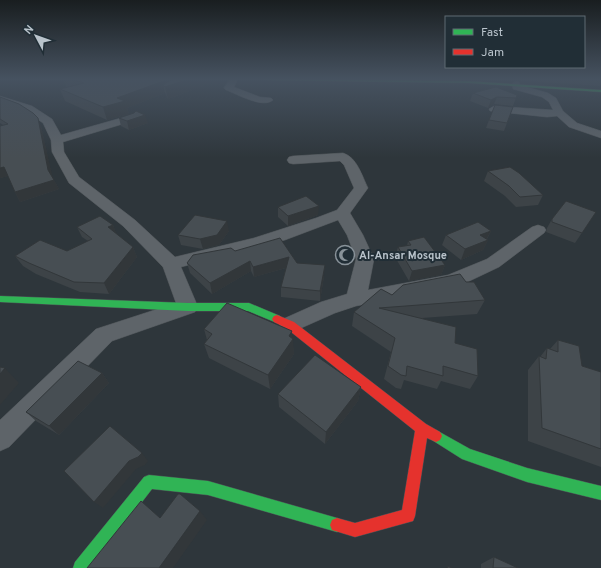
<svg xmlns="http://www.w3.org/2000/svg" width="601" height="568" font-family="Overpass,sans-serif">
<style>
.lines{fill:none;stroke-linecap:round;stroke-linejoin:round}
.street-casing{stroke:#4c5256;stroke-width:1}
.fast-casing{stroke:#4c5256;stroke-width:1}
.jam-casing{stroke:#4c5256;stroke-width:1}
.street{fill:#5e6469;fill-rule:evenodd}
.fast{fill:#30b455;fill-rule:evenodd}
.jam{fill:#e5322d;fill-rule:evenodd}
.wall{fill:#3d4347}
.shaded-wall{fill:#32373a}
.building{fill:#474e53;stroke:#32373a}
.labels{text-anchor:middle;stroke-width:4;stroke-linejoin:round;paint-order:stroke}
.poi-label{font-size:11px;font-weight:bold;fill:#b9c3cb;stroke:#212e36;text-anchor:start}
</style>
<rect width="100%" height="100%" fill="#2e363b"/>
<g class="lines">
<g class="street-casing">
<path id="street" d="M 230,79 L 238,79 L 234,87 L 260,97 L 271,98 L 273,100 C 263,109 237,94 226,90 L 224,88 Z
M 516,81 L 519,82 L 520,85 L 548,93 L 556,98 L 563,111 L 577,123 L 601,131 L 601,138 L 569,127 L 557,116 L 547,117 L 490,111 L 489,109 L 494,106 L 553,110 L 549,102 L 542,97 L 513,89 L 512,84 Z
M 0,96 L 32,106 L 52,119 L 61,135 L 128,116 L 136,116 L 137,118 L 136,120 L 63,142 L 64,152 L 79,177 L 135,220 L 175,257 L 254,238 L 316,218 L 337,210 L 354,188 L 344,165 L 340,161 L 293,164 L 289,163 L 287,160 L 289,157 L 293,156 L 343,153 C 357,157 362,176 368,188 L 350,213 L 363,235 L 374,259 L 368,290 L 448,275 L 487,259 L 532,227 L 538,225 L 544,227 L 546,230 L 544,233 L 499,267 L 459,286 L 356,306 L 335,313 L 290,333 L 283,331 L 279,325 L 283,319 L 321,302 L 347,294 L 356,259 L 347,235 L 338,220 L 285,240 L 181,267 L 198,307 L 195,312 L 112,341 L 9,447 L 0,451 L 0,420 L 96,329 L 176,303 L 163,267 L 123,226 L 69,183 L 52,152 L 51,140 L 43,123 L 24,110 L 0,102 Z"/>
</g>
<g class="fast-casing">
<path id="fast" d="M 263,79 L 469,81 L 601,90 L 601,92 L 469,83 L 265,80 Z
M 0,296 L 188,303 L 249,303 L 280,316 L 282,319 L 280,322 L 277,323 L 248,311 L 188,311 L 0,302 Z
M 436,430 L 470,449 L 527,468 L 601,486 L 601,500 L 527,482 L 462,459 L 432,440 L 430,436 L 432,432 Z
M 149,475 L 208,481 L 337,518 L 342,520 L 344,525 L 342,530 L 337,532 L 208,495 L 152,489 L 91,568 L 73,568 L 75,562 L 144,477 Z"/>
</g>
<g class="jam-casing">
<path id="jam" d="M 277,315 L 294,322 L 426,424 L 440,432 L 442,436 L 440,440 L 436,442 L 427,438 L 415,516 L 413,521 L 355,537 L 332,530 L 330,525 L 332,520 L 337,518 L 355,523 L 402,510 L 415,431 L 286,328 L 274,322 L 272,319 L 274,316 Z"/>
</g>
<use href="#street" class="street"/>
<use href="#fast" class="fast"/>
<use href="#jam" class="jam"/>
</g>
<path class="wall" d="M 63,79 L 222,79 L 168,99 L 165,93 L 127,108 L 129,114 L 107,120 L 65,101 L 60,89 L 66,87 Z
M 525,79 L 601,79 L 601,84 L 600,86 L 526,81 Z
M 473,93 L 517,95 L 513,106 L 494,104 L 488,108 L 470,101 Z
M 0,97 L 41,126 L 52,177 L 59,189 L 20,202 L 15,192 L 8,176 L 0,178 L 3,125 L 0,123 Z
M 513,107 L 504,131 L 486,128 L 489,120 Z
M 134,113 L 148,123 L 129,130 L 121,126 L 119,118 Z
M 488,171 L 543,195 L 538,205 L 516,207 L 505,196 L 484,181 Z
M 278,207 L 318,215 L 288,226 L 278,217 Z
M 596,212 L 575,243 L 546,232 L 547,228 L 552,219 Z
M 113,225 L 116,234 L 133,247 L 137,257 L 109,294 L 80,292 L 36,274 L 23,266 L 15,256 L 67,251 L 88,241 L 82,237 L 77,227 Z
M 229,231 L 219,245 L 203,249 L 181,245 L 178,235 Z
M 491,231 L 487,239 L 488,240 L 483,250 L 461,260 L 442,245 L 446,235 Z
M 408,241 L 445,265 L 441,275 L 409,281 L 395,257 L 398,247 L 407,246 Z
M 235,251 L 297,263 L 324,276 L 320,301 L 281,297 L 281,287 L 286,268 L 254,277 L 251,271 L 212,294 L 190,273 L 187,263 Z
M 466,282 L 485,300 L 477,314 L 422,318 L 455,343 L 478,376 L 470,389 L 441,381 L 437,389 L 404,380 L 401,389 L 396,388 L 384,379 L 391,352 L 352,326 L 354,312 L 392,295 Z
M 204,329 L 292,338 L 294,354 L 270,389 L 209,358 L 204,344 L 207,340 Z
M 558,340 L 582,366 L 601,372 L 601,467 L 528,441 L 528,370 L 539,356 L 540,357 L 547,348 L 550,349 Z
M 102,373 L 109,383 L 59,435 L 36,421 L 26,412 Z
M 361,387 L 358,401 L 325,444 L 279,407 L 278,394 Z
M 494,557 L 518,568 L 481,568 L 481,564 Z"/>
<path class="shaded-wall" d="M 169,79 L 222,79 L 168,99 L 165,87 L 163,85 L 165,93 L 127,108 L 129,114 L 107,120 L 103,107 L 117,98 Z
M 497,97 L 494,104 L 488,108 L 491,100 Z
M 145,115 L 148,123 L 129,130 L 127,121 Z
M 38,118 L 41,126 L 53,179 L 48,170 Z
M 4,167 L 9,176 L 0,178 L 0,168 Z
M 54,180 L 59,189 L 20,202 L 15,192 Z
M 319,206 L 318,215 L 288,226 L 288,216 Z
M 227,221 L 229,231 L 219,245 L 203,249 L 200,239 Z
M 113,225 L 117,235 L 108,227 Z
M 491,231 L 486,240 L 488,240 L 483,250 L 461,260 L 465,249 L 480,235 Z
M 133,247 L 137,257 L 109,294 L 104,283 Z
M 289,257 L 289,267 L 254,277 L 253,267 Z
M 250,261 L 251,271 L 212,294 L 210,283 Z
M 325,265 L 324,276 L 320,301 L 320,291 Z
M 445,265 L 441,275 L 409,281 L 412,271 Z
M 292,331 L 292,341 L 293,339 L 294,354 L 270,389 L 268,375 Z
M 5,368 L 19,383 L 0,405 L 0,374 Z
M 102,373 L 109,383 L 59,435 L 49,426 Z
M 361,387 L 358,401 L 325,444 L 326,432 Z
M 142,453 L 148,461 L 145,465 L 136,469 L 103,508 L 94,502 L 129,461 Z
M 200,511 L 207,520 L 173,568 L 159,568 Z"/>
<path class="building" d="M 70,79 L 169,79 L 117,98 L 125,101 L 103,107 L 60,89 L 84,83 Z
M 172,79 L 189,79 L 165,87 L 163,85 Z
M 496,87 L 517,95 L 516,98 L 497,97 L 491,100 L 473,93 Z
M 0,97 L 19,104 L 33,113 L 38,118 L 48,170 L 54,180 L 15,192 L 4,167 L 0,168 L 0,126 L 8,124 L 0,119 Z
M 495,105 L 513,107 L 507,123 L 489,120 Z
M 136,111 L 145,115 L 127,121 L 119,118 L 134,113 Z
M 510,167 L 519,173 L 543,195 L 520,197 L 509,186 L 488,171 Z
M 306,196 L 319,206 L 288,216 L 278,207 Z
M 566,201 L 596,212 L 582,233 L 552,222 L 552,219 Z
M 195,215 L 227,221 L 217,235 L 200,239 L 178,235 Z
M 100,216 L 113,225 L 108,227 L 133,247 L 104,283 L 74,282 L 29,263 L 15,256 L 40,240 L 67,251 L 92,239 L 77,227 Z
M 478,222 L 491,231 L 480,235 L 488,240 L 465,249 L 446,235 Z
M 424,237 L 445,265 L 412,271 L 398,247 L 411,245 L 408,241 Z
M 280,238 L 297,263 L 325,265 L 320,291 L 281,287 L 289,257 L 253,267 L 250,261 L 210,283 L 187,263 L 193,255 L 231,248 L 235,251 Z
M 460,274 L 466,282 L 474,282 L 485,300 L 379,308 L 456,327 L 455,343 L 477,349 L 478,376 L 443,366 L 443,376 L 407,366 L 406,376 L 401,375 L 388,366 L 395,338 L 354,312 L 381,289 L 392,295 L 403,285 Z
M 227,303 L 292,331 L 289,336 L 293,339 L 268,375 L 204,344 L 212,334 L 204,329 Z
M 558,340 L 579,346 L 582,366 L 601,372 L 601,449 L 542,428 L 539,356 L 546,359 L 547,348 L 558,352 Z
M 315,355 L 361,387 L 326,432 L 278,394 Z
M 78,361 L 102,373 L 49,426 L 26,412 Z
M 0,367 L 5,368 L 0,374 Z
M 110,426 L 142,453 L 138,457 L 129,461 L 94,502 L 64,471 Z
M 178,494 L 180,494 L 200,511 L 159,568 L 87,568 L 141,501 L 160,518 Z
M 494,557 L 518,568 L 493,568 Z
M 448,566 L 452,568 L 447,568 Z"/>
<linearGradient id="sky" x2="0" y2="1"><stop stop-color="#191e20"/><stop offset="0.5" stop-color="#465260"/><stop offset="1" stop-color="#465260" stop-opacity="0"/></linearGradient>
<rect width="601" height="158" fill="url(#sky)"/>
<defs>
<g id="mosque-ring" transform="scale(1)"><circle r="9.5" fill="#212e36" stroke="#889299" stroke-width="1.5"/><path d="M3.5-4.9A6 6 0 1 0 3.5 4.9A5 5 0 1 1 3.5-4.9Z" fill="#889299"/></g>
</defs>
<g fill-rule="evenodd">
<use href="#mosque-ring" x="345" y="255"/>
</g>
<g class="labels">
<g class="poi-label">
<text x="359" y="259">Al-Ansar Mosque</text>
</g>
</g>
<rect x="445" y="16" width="140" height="52" fill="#212e36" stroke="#5e6a72"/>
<rect x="453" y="29" width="20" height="6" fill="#30b455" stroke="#5e6a72"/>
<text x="481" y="36" font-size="12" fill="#b9c3cb">Fast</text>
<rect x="453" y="49" width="20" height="6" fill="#e5322d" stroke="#5e6a72"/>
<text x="481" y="56" font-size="12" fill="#b9c3cb">Jam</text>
<g transform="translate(36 36) rotate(311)" stroke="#212e36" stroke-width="3" paint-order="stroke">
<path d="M0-3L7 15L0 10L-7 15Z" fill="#b9c3cb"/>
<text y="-6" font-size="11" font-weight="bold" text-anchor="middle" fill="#b9c3cb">N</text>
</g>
</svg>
